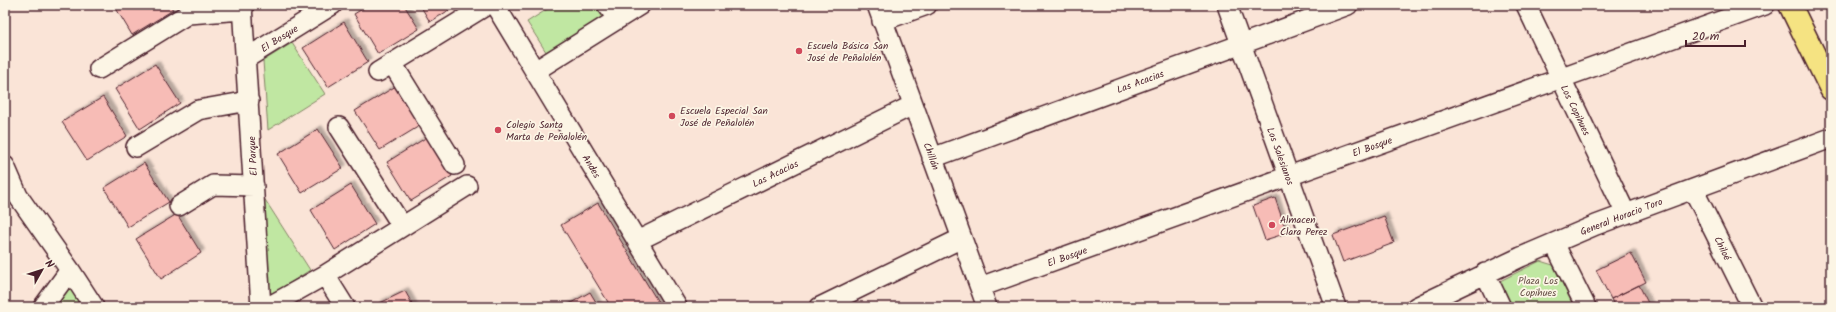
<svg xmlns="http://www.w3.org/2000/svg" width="1836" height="312" font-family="Kalam,sans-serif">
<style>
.green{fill:#c0e7a2;stroke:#858366}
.building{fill:#f7bcb6;stroke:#4a1f2b;filter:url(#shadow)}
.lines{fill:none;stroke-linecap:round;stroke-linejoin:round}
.minor-casing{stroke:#4a1f2b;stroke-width:22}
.major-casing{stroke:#4a1f2b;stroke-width:25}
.minor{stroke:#fcf5e5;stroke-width:19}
.major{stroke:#f5e382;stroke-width:22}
.poi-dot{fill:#d1495b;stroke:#fcf5e5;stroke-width:1.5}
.labels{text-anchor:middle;stroke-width:3.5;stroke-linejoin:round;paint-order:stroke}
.street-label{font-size:10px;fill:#4a1f2b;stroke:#fcf5e5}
.poi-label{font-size:10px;fill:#4a1f2b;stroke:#fcf5e5;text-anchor:start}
.park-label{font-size:10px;fill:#685149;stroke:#fcf5e5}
</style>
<defs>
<filter id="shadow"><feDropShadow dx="3.5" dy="-3.5" stdDeviation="1" flood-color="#0004"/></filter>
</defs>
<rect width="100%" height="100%" fill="#fae4d7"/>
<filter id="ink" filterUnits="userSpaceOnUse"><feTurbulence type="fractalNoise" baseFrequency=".025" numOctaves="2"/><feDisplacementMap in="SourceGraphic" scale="8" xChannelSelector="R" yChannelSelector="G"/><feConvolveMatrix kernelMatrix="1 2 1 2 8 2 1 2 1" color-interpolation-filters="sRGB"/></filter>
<g filter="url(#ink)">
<path class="green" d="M 554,5 L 598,5 L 606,18 L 548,55 L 527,22 Z
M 292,43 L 325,94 L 268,130 L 263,61 Z
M 262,195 L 310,270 L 267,298 Z
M 1540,261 L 1553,265 L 1574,307 L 1506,307 L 1494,284 Z
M 67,283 L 82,307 L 52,307 Z"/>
<path class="building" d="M 114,5 L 170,5 L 173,10 L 132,35 Z
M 369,5 L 404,5 L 419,29 L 378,54 L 354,14 Z
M 420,5 L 457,5 L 430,22 Z
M 344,22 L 368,62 L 328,87 L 303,48 Z
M 155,64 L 180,103 L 140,129 L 115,89 Z
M 396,86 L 421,125 L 380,150 L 355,111 Z
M 103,97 L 127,136 L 87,161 L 62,122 Z
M 318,129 L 343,168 L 302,193 L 278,154 Z
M 427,137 L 452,176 L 411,201 L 387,162 Z
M 144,163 L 169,202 L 128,227 L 104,188 Z
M 351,185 L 375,224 L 335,250 L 311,210 Z
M 1275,198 L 1287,233 L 1265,240 L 1253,206 Z
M 598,203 L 661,307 L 611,307 L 561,225 Z
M 177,214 L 201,253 L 161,279 L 136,239 Z
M 1384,216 L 1394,243 L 1343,262 L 1333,235 Z
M 1631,253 L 1646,282 L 1611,299 L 1596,270 Z
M 1639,285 L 1650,307 L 1615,307 L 1611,299 Z
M 405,291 L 414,307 L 380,307 L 378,304 Z
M 590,292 L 599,307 L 564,307 Z"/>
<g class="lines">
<g class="minor-casing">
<path id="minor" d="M 242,5 L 261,307
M 495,5 L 677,307
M 607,5 L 618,19
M 877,5 L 987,307
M 1227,5 L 1336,307
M 1526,5 L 1626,214
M 882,21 L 927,5
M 247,58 L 332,5
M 392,63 L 455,165
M 99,69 L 188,14 L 243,10
M 535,71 L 640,5
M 378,72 L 487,5
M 339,127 L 402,226
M 136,147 L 198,110 L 249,101
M 932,158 L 1348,5
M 5,166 L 18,196 L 70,270 L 94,307
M 1693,189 L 1752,307
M 179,206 L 213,185 L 254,186
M 637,241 L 913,105
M 1554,243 L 1586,307
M 1485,273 L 1501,307
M 325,275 L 345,307
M 980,287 L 1765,5
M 43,307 L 70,270
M 268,307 L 325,275 L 467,186
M 820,307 L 962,238
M 1416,307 L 1521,257 L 1596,225 L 1831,138"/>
</g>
<g class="major-casing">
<path id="major" d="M 1790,5 L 1831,89"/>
</g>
<use href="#minor" class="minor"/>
<use href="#major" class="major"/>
</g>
</g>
<g class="poi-dot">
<circle cx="799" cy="51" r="4"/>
<circle cx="672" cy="116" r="4"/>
<circle cx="498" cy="130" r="4"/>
<circle cx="1272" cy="225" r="4"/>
</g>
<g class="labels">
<g class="street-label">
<text transform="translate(279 38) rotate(-32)" y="4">El Bosque</text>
<text transform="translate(1140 81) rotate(-20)" y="4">Las Acacias</text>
<text transform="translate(1576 110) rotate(64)" y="4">Los Copihues</text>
<text transform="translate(1372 146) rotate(-20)" y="4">El Bosque</text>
<text transform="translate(252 156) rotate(-93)" y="4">El Parque</text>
<text transform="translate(932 156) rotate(70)" y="4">Chillán</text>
<text transform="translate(1281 156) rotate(70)" y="4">Los Salesianos</text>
<text transform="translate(592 166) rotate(59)" y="4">Andes</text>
<text transform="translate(775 173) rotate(-26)" y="4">Las Acacias</text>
<text transform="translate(1621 216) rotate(-21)" y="4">General Horacio Toro</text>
<text transform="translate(1723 248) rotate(64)" y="4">Chiloé</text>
<text transform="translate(1067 256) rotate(-20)" y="4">El Bosque</text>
</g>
<g class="poi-label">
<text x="807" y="49">Escuela Básica San<tspan x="807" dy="12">José de Peñalolén</tspan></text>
<text x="680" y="114">Escuela Especial San<tspan x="680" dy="12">José de Peñalolén</tspan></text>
<text x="506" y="128">Colegio Santa<tspan x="506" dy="12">Marta de Peñalolén</tspan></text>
<text x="1280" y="223">Almacen<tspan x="1280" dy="12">Clara Perez</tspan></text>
</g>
<g class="park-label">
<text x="1538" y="284">Plaza Los<tspan x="1538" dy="12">Copihues</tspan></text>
</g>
</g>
<rect width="1836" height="312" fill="none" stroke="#fcf5e5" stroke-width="20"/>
<rect x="10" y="10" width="1816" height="292" fill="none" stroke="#4a1f2b" stroke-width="1.5" filter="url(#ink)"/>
<g transform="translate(42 270) rotate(51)" stroke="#fcf5e5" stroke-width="3" paint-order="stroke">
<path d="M0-3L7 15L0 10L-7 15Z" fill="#4a1f2b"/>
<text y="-6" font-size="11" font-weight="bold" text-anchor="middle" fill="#4a1f2b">N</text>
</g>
<path d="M1686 40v6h59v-6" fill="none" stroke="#4a1f2b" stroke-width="2"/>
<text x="1692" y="40" font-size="12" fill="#4a1f2b" stroke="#fcf5e5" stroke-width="3" paint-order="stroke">20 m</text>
</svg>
